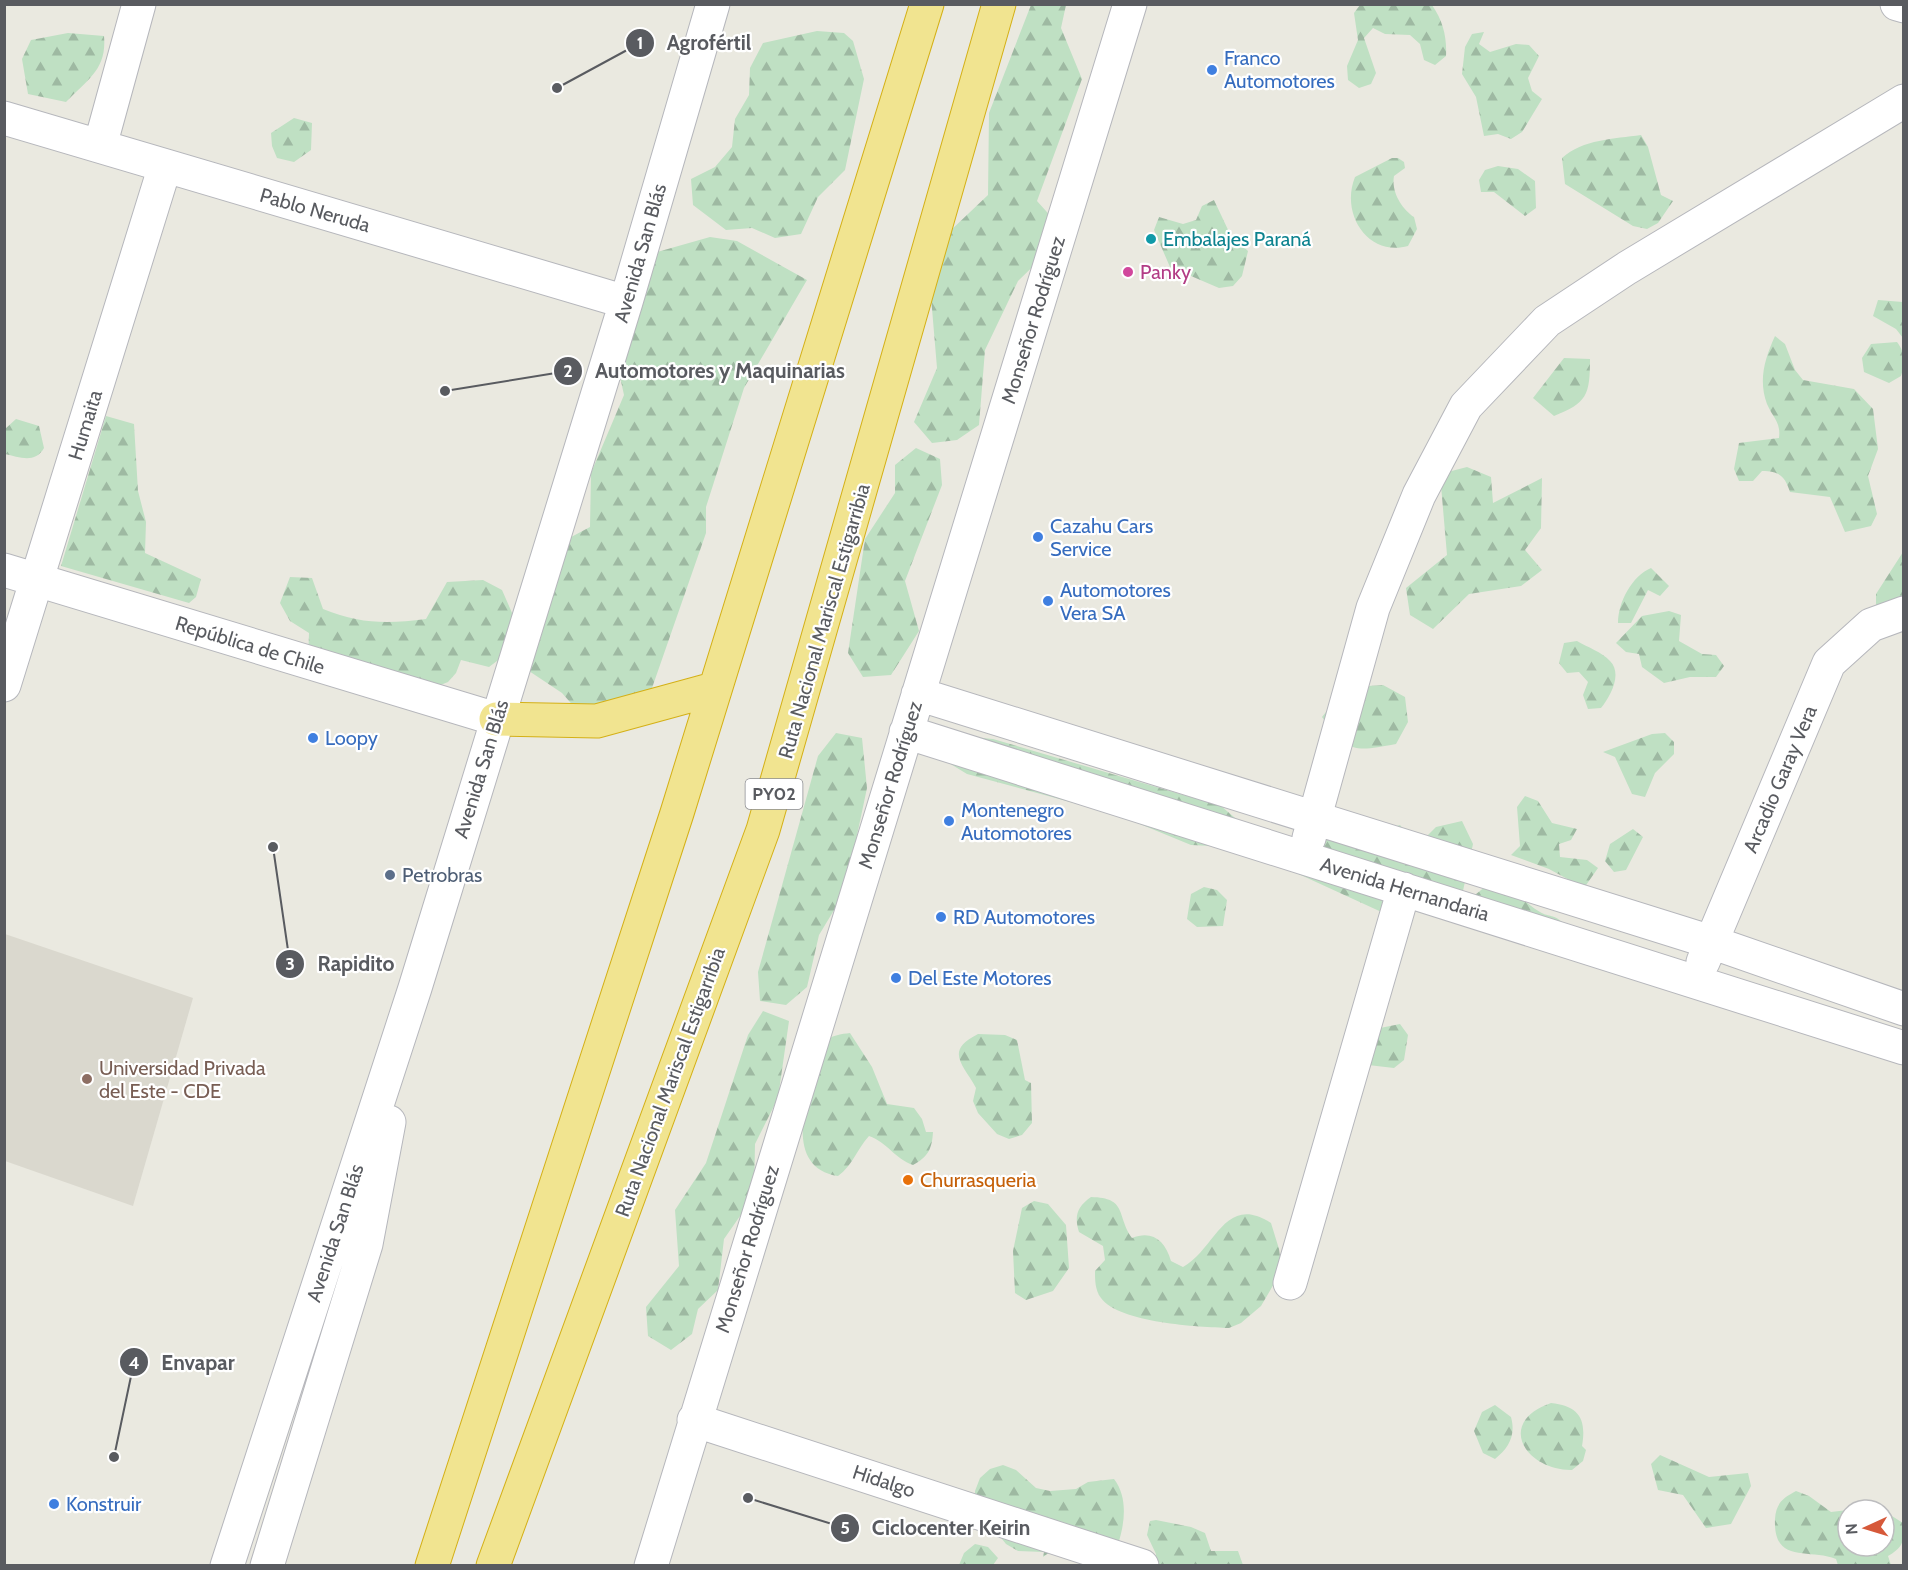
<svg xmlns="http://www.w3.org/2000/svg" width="1908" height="1570" font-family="Cabin,sans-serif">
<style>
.education{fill:#dad8ce}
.forest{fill:url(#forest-firs)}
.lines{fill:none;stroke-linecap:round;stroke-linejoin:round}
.minor-casing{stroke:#b6b7bc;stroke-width:35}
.highway-casing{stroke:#d4b016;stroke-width:35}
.minor{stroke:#fff;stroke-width:33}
.highway{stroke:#f1e490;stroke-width:33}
.shop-dot{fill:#3f7fe0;stroke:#fff;stroke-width:2}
.culture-dot{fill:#0f9aa8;stroke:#fff;stroke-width:2}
.hotel-dot{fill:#d1479c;stroke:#fff;stroke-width:2}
.service-dot{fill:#5c6f8a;stroke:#fff;stroke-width:2}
.education-dot{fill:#8d6e63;stroke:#fff;stroke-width:2}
.food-dot{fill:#e8710a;stroke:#fff;stroke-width:2}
.labels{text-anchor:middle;stroke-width:4.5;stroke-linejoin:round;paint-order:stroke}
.shield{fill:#fff;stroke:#8b8c90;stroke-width:1.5}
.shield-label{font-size:18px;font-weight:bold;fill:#595b60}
.shop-label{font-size:20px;fill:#366cbe;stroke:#fff;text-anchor:start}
.street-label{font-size:20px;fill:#595b60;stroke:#fff}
.culture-label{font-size:20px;fill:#0d838f;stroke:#fff;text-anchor:start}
.hotel-label{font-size:20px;fill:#b23c85;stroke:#fff;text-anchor:start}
.service-label{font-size:20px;fill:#4e5e75;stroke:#fff;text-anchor:start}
.education-label{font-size:20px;fill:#785e54;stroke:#fff;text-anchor:start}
.food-label{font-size:20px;fill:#c56008;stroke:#fff;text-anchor:start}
.leader{fill:none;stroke:#595b60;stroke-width:2}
.callout-dot{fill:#595b60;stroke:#fff;stroke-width:2}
.mark-label{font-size:18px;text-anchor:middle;font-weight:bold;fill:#fff}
.callout-label{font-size:21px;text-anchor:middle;font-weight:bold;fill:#595b60;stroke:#fff;stroke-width:4.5;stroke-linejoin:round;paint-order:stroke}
</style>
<defs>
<pattern id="forest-firs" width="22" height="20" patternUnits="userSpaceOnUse" patternTransform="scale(1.5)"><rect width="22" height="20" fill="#bfe0c3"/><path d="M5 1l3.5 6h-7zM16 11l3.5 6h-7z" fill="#9eb9a2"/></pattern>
</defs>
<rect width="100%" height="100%" fill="#eae9e0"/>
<path class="education" d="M 5,934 L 193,998 L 133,1206 L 5,1161 Z"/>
<path class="forest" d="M 1031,5 L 1066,5 L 1061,28 L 1082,79 L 1037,201 L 1055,221 L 1054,246 L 1018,281 L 985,350 L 979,425 L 957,440 L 932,443 L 914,422 L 937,368 L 930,285 L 949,232 L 988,195 L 989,113 Z
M 1360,5 L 1432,5 C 1443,21 1447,37 1446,56 L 1435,65 L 1424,60 L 1420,44 L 1410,35 L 1385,34 L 1373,28 L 1364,38 L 1376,73 L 1371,84 L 1359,88 L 1348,80 L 1347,66 L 1358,40 L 1354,13 Z
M 817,31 L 844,33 L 853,41 L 864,79 L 845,170 L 818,197 L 801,234 L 775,238 L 752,228 L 726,230 L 693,205 L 691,179 L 715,167 L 732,147 L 735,119 L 749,95 L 750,68 L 763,43 Z
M 1484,32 L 1479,44 L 1490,52 L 1516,44 L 1529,45 L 1539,56 L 1528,78 L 1532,91 L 1542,99 L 1522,132 L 1511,139 L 1498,134 L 1484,136 L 1476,97 L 1462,74 L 1465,47 L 1472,34 Z
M 68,33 L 104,36 C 107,69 88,79 66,102 L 28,94 L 22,59 L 31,40 Z
M 294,118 L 312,123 L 311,150 L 294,162 L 277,158 L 272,146 L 271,133 Z
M 1641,135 L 1648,147 L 1661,195 L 1673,201 L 1658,223 L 1647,229 L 1633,226 L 1565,184 L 1562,158 C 1583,139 1614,139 1641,135 Z
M 1392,158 L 1398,158 L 1404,162 L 1405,168 L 1394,176 C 1391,192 1402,209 1414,217 L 1417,229 L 1408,246 C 1368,257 1340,214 1355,177 Z
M 1498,166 L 1518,169 L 1535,181 L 1536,208 L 1525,216 L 1494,192 L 1481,192 L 1479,180 L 1485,170 Z
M 1214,200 L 1230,234 L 1248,251 L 1242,276 L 1233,286 L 1219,288 L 1170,267 L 1154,230 L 1159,217 L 1183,224 L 1196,220 L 1202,206 Z
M 710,237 L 737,241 L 807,280 L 744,388 L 706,507 L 706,533 L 652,688 L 623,729 L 598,734 L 562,693 L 517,663 L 543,552 L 590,527 L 591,473 L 624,395 L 612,340 L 629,260 Z
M 1878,300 L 1903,302 L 1903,338 L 1896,329 L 1873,316 Z
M 1775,336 L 1785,344 L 1795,370 L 1803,380 L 1854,389 L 1873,409 L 1878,449 L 1868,476 L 1877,514 L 1871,526 L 1845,532 L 1830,497 L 1790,492 C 1785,476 1779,471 1762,471 L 1753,481 L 1739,481 L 1734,469 L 1739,443 L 1779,438 C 1781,422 1773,418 1767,404 C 1758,380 1765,358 1775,336 Z
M 1897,342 C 1905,352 1905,364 1901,376 L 1889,383 L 1864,372 L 1862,358 L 1871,344 Z
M 1564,358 L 1590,359 C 1590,395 1587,403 1554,416 L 1533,398 Z
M 106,416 L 134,424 L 138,491 L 146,522 L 145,553 L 201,579 L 196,597 L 189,603 L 61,566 Z
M 16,419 L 39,426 L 44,448 C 35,464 19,457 5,454 L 5,429 Z
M 916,448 L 940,459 L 942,485 L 905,581 L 919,631 L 891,675 L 863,677 L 848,653 L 865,539 L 895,493 L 895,465 Z
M 1467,467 L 1491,477 L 1493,503 L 1542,478 L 1541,528 L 1525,550 L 1542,570 L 1521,586 L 1469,594 L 1433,629 L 1410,615 L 1406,588 L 1447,555 L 1440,474 Z
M 1903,552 L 1903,622 L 1876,620 L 1876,594 Z
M 1651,568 L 1669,586 L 1660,596 L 1648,590 L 1631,623 L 1618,623 C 1618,602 1632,576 1651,568 Z
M 290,577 L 312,578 L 323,609 C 360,624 387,624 426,619 L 447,582 L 483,580 L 502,590 L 516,622 L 501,658 L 489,667 L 461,660 L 456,673 L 448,682 L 416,695 L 308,662 L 309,633 L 290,621 L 280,603 Z
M 1669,611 L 1681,615 L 1679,641 L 1702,654 L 1716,655 L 1724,666 L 1716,677 L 1690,677 L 1664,683 L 1642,667 L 1639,654 L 1626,652 L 1616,643 L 1642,616 Z
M 1577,641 C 1587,647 1602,652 1610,661 C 1623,674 1610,697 1601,708 L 1588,709 L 1583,695 L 1588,682 L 1579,672 L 1567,673 L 1559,663 L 1564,643 Z
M 1383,685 L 1405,697 L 1408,722 L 1396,744 C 1354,752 1348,753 1322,717 C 1344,690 1348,687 1383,685 Z
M 836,733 L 862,738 L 867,788 L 845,892 L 819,935 L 807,987 L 786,1005 L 760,1001 L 758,972 L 818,756 Z
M 1665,733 L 1674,742 L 1674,754 L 1655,773 L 1645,797 L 1632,794 L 1615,757 L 1603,752 L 1652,734 Z
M 940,734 L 993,739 L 1221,806 L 1241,823 L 1233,847 L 1191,845 L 1118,815 L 967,774 L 944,760 Z
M 1525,796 L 1538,801 L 1552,823 L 1577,829 L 1571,840 L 1559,844 L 1560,857 L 1587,860 L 1598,868 L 1584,888 L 1549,869 L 1511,855 L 1520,846 L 1517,807 Z
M 1462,821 L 1473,844 L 1457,919 L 1411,892 L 1388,915 L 1292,871 L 1322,836 L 1349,841 L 1400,825 L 1417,846 L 1436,827 Z
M 1633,829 L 1643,837 L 1626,870 L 1614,872 L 1605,861 L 1610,844 Z
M 1486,886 C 1523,890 1513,895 1540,912 C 1550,918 1553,913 1564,924 L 1470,899 Z
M 1204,887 L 1217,890 L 1227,900 L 1223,926 L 1197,927 L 1187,919 L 1191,894 Z
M 763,1011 L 789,1021 L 778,1098 L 755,1144 L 754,1196 L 724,1239 L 718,1290 L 698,1309 L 692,1334 L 671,1350 L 648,1336 L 646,1307 L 679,1266 L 675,1210 L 706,1163 L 748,1035 Z
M 1400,1024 L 1408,1035 L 1404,1060 L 1394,1068 L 1368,1065 L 1375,1029 Z
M 850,1033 L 872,1067 L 887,1104 L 914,1108 L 922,1119 L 926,1132 L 933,1132 C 932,1149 928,1157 913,1165 C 895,1159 887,1142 869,1136 C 857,1149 853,1165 838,1176 C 787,1168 803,1108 814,1074 C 817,1065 819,1050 824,1043 C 830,1035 842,1034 850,1033 Z
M 978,1034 L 1005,1035 L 1017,1040 L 1025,1080 L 1031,1083 L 1032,1123 L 1022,1135 L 1009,1139 L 997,1134 L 978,1113 L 973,1101 L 976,1088 C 963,1064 944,1051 978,1034 Z
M 1091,1197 C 1128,1198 1116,1215 1132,1238 C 1152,1230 1165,1240 1171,1261 L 1183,1267 C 1216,1249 1224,1193 1271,1223 L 1279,1249 L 1282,1270 L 1261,1306 L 1241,1323 L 1229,1328 C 1199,1327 1119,1323 1101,1298 C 1095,1290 1095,1280 1095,1271 L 1105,1260 L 1103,1246 L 1079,1232 C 1074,1216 1077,1207 1091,1197 Z
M 1034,1201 L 1048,1204 L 1066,1225 L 1069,1268 L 1053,1291 L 1026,1300 L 1015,1293 L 1013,1251 L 1022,1208 Z
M 1551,1403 C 1578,1406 1587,1418 1582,1446 L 1586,1450 L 1583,1461 L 1572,1470 C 1527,1471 1494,1423 1551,1403 Z
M 1495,1405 L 1511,1417 C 1516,1435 1509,1448 1495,1459 L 1483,1453 L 1474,1431 L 1482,1412 Z
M 1660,1455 L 1709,1477 L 1748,1473 L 1751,1486 L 1731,1524 L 1706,1528 L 1683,1495 L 1658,1490 L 1651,1464 Z
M 1003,1465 L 1016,1470 L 1036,1488 L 1050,1491 L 1076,1489 L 1088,1482 L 1114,1479 C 1128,1497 1125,1523 1118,1544 L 1054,1549 L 1043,1557 L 1044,1552 L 1018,1551 L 1006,1544 L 975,1505 L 975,1491 L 980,1478 L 990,1469 Z
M 1796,1491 L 1809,1496 L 1831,1512 L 1848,1510 L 1848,1546 L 1884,1546 L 1884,1511 L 1903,1523 C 1904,1541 1904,1547 1888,1556 L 1891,1565 L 1838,1565 L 1836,1559 C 1809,1548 1773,1565 1775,1519 C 1776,1503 1783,1498 1796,1491 Z
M 1156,1520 L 1191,1527 L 1205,1533 L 1211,1551 L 1238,1551 L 1243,1565 L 1156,1565 L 1156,1554 L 1147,1535 L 1150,1521 Z
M 975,1544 L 988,1547 L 998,1558 L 993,1565 L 959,1565 L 964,1553 Z"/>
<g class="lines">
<g class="minor-casing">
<path id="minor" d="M 1897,4 L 1904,6
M 4,118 L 626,302
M 100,146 L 139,4
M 4,570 L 496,719
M 4,685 L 165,166
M 918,694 L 1711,942 L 1904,1009
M 906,732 L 1904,1048
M 1309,838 L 1373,608 L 1419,495 L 1466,406 L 1547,321 L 1627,268 L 1904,101
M 1703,962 L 1829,663 L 1871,625 L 1904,613
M 1290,1283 L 1404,889
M 694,1420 L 1142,1566
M 227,1566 L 415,988 L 626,302 L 713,4
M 267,1566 L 366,1244 L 389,1122
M 651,1566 L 1130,4"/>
</g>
<g class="highway-casing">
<path id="highway" d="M 496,719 L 597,721 L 714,689
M 432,1566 L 677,813 L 927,4
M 493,1566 L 763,830 L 999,4"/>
</g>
<use href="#minor" class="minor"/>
<use href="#highway" class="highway"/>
</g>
<g class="shop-dot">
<circle cx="1212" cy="70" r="6"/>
<circle cx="1038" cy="537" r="6"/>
<circle cx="1048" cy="601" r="6"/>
<circle cx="313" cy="738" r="6"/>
<circle cx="949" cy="821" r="6"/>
<circle cx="941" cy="917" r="6"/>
<circle cx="896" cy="978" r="6"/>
<circle cx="54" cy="1504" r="6"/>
</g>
<circle class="culture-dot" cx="1151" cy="239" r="6"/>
<circle class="hotel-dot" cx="1128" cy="272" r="6"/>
<circle class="service-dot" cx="390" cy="875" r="6"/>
<circle class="education-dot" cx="87" cy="1079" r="6"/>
<circle class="food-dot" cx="908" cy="1180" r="6"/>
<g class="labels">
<rect class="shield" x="745.5" y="779" width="57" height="30" rx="4.5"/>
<g class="shield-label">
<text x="774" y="800">PY02</text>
</g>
<g class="shop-label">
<text x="1224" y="65">Franco<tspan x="1224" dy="23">Automotores</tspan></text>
<text x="1050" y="533">Cazahu Cars<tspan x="1050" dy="23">Service</tspan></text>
<text x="1060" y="597">Automotores<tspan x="1060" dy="23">Vera SA</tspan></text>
<text x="325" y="745">Loopy</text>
<text x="961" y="817">Montenegro<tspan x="961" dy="23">Automotores</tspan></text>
<text x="953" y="924">RD Automotores</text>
<text x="908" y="985">Del Este Motores</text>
<text x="66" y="1511">Konstruir</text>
</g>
<g class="street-label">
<text transform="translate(315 210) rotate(16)" y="7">Pablo Neruda</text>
<text transform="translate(640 253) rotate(-74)" y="7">Avenida San Blás</text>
<text transform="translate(1033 320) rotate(-73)" y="7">Monseñor Rodríguez</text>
<text transform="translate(85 425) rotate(-73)" y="7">Humaita</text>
<text transform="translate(824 621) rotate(-74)" y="7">Ruta Nacional Mariscal Estigarribia</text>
<text transform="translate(250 645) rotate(17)" y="7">República de Chile</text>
<text transform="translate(481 769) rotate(-73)" y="7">Avenida San Blás</text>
<text transform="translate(1780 779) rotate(-67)" y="7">Arcadio Garay Vera</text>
<text transform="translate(890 785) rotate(-73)" y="7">Monseñor Rodríguez</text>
<text transform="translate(1405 889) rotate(17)" y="7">Avenida Hernandaria</text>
<text transform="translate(670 1082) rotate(-70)" y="7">Ruta Nacional Mariscal Estigarribia</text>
<text transform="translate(335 1233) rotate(-72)" y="7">Avenida San Blás</text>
<text transform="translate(747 1249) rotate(-73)" y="7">Monseñor Rodríguez</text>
<text transform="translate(884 1481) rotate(18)" y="7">Hidalgo</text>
</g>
<g class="culture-label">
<text x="1163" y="246">Embalajes Paraná</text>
</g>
<g class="hotel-label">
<text x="1140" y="279">Panky</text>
</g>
<g class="service-label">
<text x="402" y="882">Petrobras</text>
</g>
<g class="education-label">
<text x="99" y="1075">Universidad Privada<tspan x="99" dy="23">del Este - CDE</tspan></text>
</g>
<g class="food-label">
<text x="920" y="1187">Churrasqueria</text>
</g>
</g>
<path class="leader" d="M557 88L640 43M445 391L568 371M273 847L290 964M114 1457L134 1362M748 1498L845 1528"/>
<g class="callout-dot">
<circle cx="557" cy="88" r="6"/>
<circle cx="445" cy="391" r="6"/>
<circle cx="273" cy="847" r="6"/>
<circle cx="114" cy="1457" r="6"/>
<circle cx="748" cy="1498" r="6"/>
<circle cx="640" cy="43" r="15"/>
<circle cx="568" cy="371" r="15"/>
<circle cx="290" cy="964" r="15"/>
<circle cx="134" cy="1362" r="15"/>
<circle cx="845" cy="1528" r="15"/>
</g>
<g class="mark-label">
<text x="640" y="49">1</text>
<text x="568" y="377">2</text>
<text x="290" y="970">3</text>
<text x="134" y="1369">4</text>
<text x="845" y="1534">5</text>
</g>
<g class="callout-label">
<text x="709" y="50">Agrofértil</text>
<text x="720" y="378">Automotores y Maquinarias</text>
<text x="356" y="971">Rapidito</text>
<text x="198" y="1370">Envapar</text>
<text x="951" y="1535">Ciclocenter Keirin</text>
</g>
<rect width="1908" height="1570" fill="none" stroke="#595b60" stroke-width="12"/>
<g transform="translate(1866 1528) rotate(266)"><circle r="28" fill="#ffffff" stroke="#bdbdbf" stroke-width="1.5"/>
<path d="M0-4.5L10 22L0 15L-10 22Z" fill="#d6593a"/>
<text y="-9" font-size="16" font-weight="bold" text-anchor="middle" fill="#595b60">N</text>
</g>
</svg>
